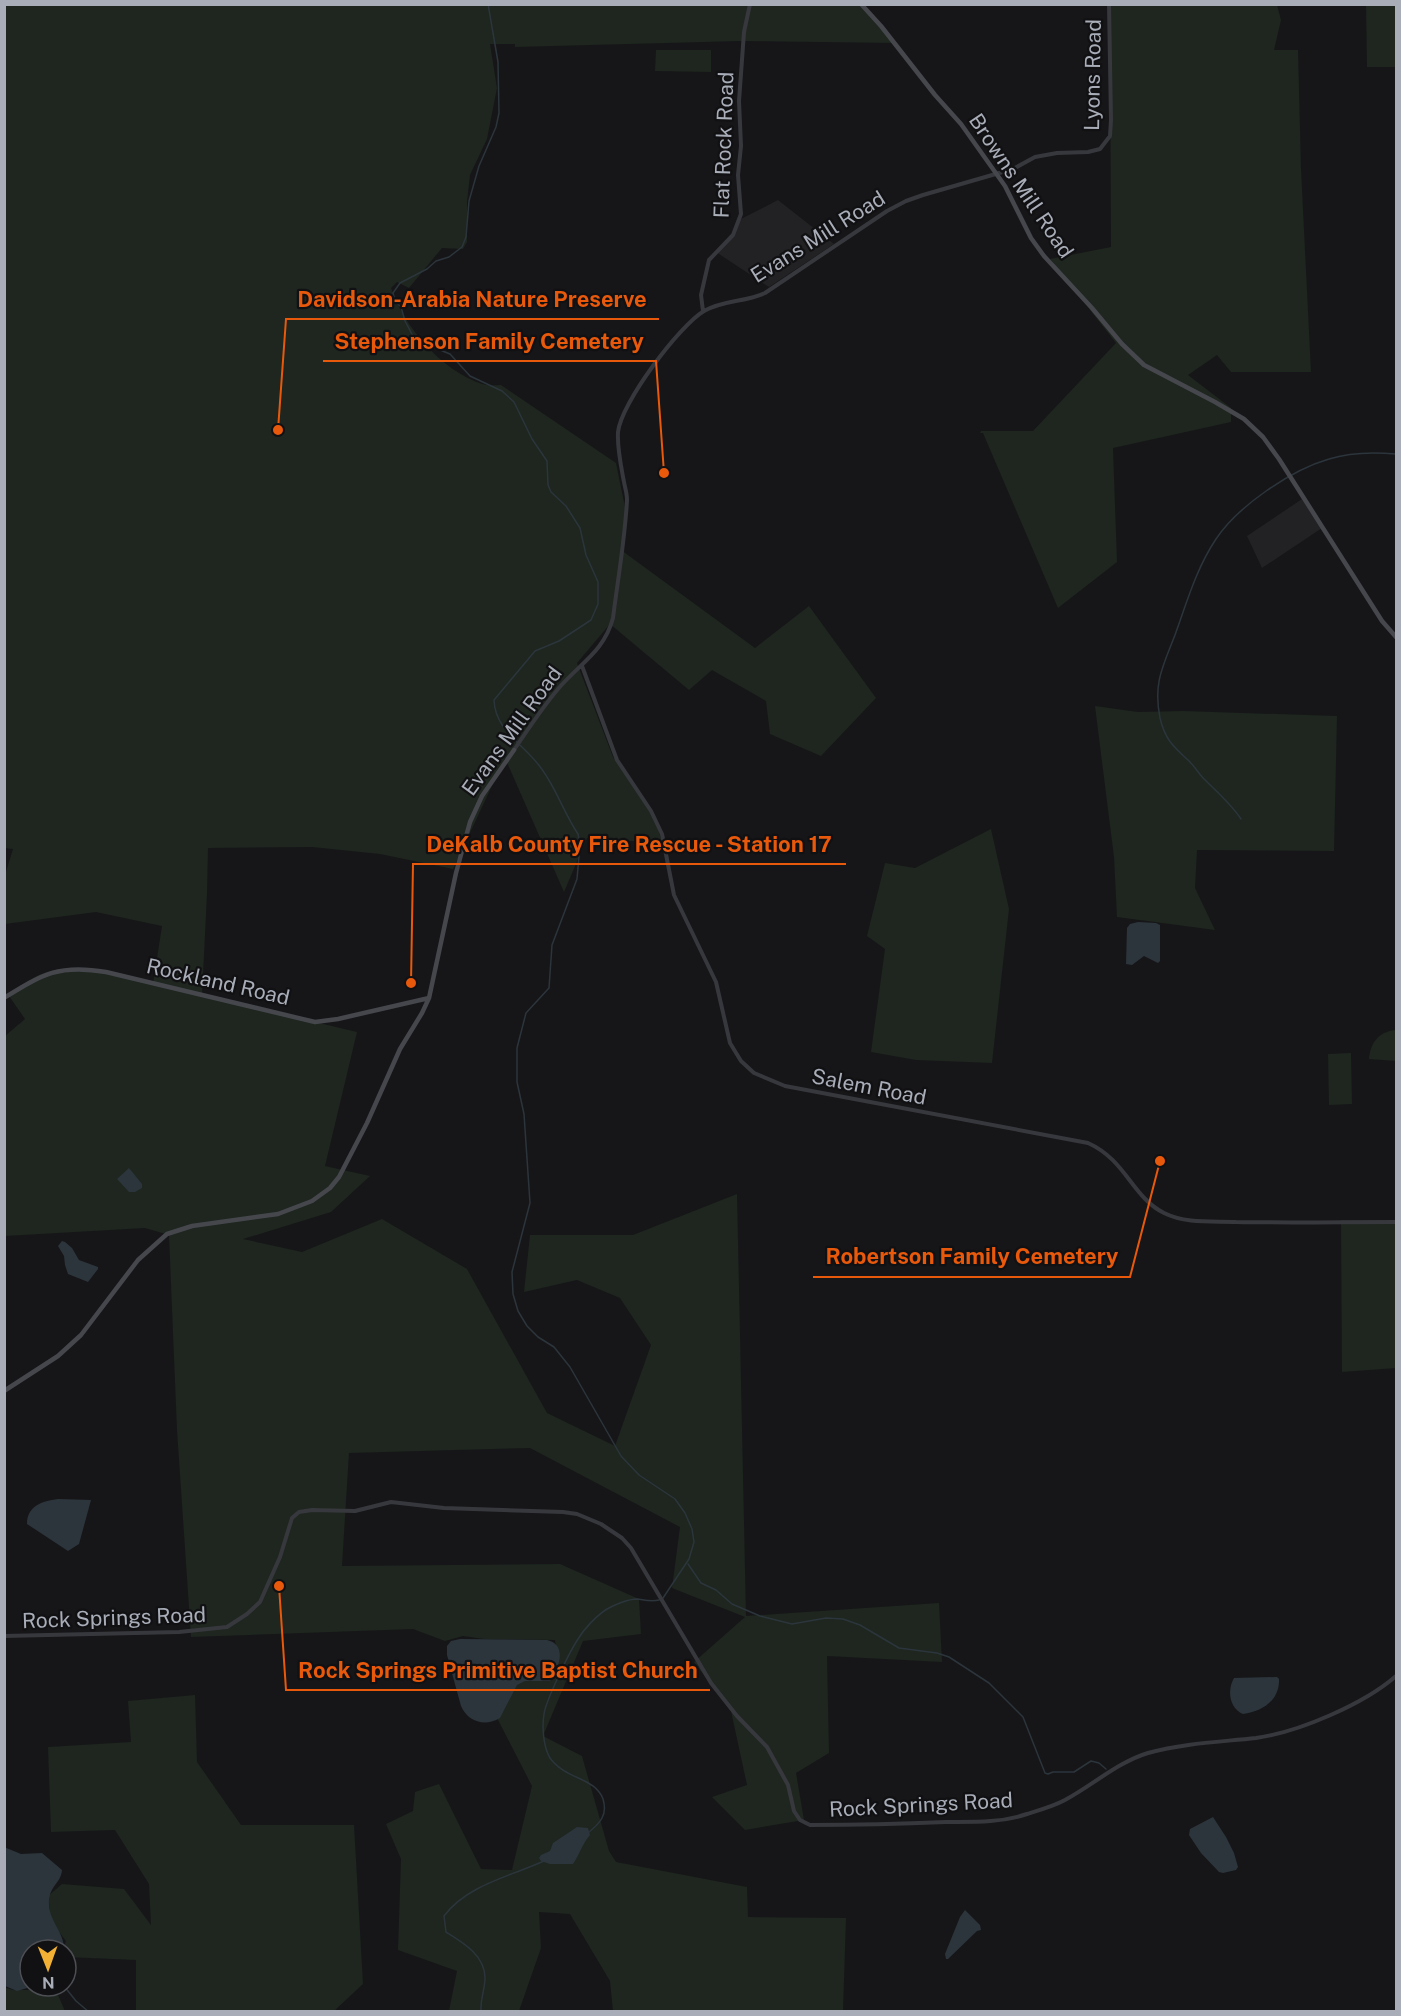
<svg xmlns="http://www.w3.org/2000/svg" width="1401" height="2016" font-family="'Public Sans',sans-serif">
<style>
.built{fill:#222225}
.green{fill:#1e261f}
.water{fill:#2c353c}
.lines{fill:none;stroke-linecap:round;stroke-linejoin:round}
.stream{stroke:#2c353c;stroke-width:1.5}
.tertiary{stroke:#37383d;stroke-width:4}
.secondary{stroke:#45474d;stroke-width:4.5}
.labels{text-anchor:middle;stroke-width:4.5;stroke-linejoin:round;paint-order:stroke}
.street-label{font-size:21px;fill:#a8adb8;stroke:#111113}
.leader{fill:none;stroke:#e8590c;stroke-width:2}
.callout-dot{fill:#e8590c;stroke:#111113;stroke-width:2}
.callout-label{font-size:22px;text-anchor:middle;font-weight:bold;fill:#e8590c;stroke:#111113;stroke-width:4.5;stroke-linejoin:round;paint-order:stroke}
</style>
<rect width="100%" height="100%" fill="#161618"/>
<path class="built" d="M 778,200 L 834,244 L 769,287 L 716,252 L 727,242 L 741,219 Z
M 1302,499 L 1322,528 L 1262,568 L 1247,536 Z"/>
<path class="green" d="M 5,5 L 859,5 L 897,43 L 741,41 L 515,47 L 515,44 L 490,44 L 497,88 L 487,139 L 470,175 L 467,202 L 467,242 L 463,249 L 442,248 L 409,288 L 397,282 L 391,288 C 405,328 441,370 482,384 C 488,386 495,385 501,385 L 616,463 L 627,517 L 621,550 L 755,648 L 809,606 L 876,698 L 821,756 L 770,734 L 766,701 L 712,670 L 689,690 L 610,624 L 577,663 L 613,757 L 657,823 L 662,843 L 587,838 L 564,892 L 505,758 L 453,869 L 380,854 L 312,847 L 208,848 L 207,894 L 202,995 L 357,1032 L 325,1166 L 370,1176 L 331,1212 L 243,1239 L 302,1252 L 382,1219 L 467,1269 L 547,1413 L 615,1446 L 651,1345 L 620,1298 L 577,1280 L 524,1292 L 530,1235 L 633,1235 L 737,1194 L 746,1616 L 939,1603 L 942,1662 L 827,1656 L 829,1753 L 796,1773 L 804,1820 L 745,1830 L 712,1797 L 747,1785 L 731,1711 L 694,1662 L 745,1617 L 672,1588 L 680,1527 L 530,1448 L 349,1453 L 342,1566 L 560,1564 L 639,1599 L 641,1634 L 583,1641 L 543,1736 L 582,1756 L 609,1851 L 616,1862 L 747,1887 L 748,1917 L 846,1918 L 843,2011 L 613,2011 L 610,1981 L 570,1914 L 539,1912 L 541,1948 L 519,2011 L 449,2011 L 457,1971 L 398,1950 L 401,1859 L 386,1824 L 413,1811 L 415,1792 L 439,1784 L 481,1869 L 512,1870 L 532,1786 L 495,1714 L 508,1685 L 556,1648 L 555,1640 L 484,1639 L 463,1636 L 445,1641 L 413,1629 L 191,1637 L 177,1430 L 169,1235 L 145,1228 L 5,1236 L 5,1036 L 25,1019 L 9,996 C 17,990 26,982 35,977 C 72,958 116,976 153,984 L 162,926 L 96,912 L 5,924 L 5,875 L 13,849 L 4,848 Z
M 1110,5 L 1277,5 L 1281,20 L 1274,50 L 1298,50 L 1301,169 L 1311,372 L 1231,372 L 1217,355 L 1188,375 L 1231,408 L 1231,422 L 1113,448 L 1117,562 L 1058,608 L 983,433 L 980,433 L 981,431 L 1033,431 L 1116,343 L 1050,259 L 1111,247 Z
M 1366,5 L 1396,5 L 1396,67 L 1367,67 Z
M 656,50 L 711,50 L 711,72 L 655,71 Z
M 1095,706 L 1138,712 L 1184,711 L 1337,716 L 1334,851 L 1197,850 L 1195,888 L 1215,930 L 1117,917 L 1114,857 Z
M 991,829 L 1009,909 L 992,1063 L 916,1060 L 871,1052 L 885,949 L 867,936 L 885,863 L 915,868 Z
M 1396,1030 L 1396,1061 L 1369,1059 C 1370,1043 1379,1031 1396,1030 Z
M 1351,1053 L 1352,1104 L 1329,1105 L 1328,1054 Z
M 1341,1220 L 1396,1220 L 1396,1368 L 1342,1372 Z
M 195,1695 L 197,1762 L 241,1825 L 354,1825 L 363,1984 L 334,2011 L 136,2011 L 136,1960 L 66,1957 L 66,1950 L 63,1950 L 66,1941 L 51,1922 L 48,1896 L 62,1884 L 124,1889 L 151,1925 L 149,1884 L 115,1830 L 51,1832 L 48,1747 L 131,1742 L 128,1701 Z
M 34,1986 L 54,1986 L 65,2011 L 5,2011 L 4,1987 L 13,1990 L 31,1990 Z"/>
<path class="water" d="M 1138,922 L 1156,923 L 1160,925 L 1160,961 L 1158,963 L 1144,956 L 1132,965 L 1126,964 L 1127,928 L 1130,924 Z
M 129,1168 L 142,1184 L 142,1188 L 135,1192 L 129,1192 L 117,1179 Z
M 62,1241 L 65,1242 L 72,1248 L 79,1260 L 98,1267 L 98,1269 L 88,1282 L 68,1274 L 65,1265 L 64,1256 L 58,1246 Z
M 58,1499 L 91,1500 L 79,1544 L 68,1551 L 27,1524 C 27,1506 42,1501 58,1499 Z
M 460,1639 L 547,1640 C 568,1645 559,1668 550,1681 L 525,1681 L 517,1685 L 500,1718 C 485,1727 468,1722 461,1706 L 447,1655 L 447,1646 L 451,1641 Z
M 1277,1677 L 1279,1679 C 1280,1700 1262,1712 1243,1714 C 1229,1708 1227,1690 1234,1678 Z
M 1213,1817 L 1226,1837 L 1234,1853 L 1238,1867 L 1236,1870 L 1223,1873 L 1219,1872 L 1201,1853 L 1189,1835 L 1190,1829 Z
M 577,1827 L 588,1828 L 590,1835 C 582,1844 580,1854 573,1864 L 550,1864 L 541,1861 L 539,1858 L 541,1855 L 550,1851 L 553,1843 Z
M 4,1847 L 21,1854 L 42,1853 L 62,1870 C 61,1884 48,1886 49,1905 C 50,1922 65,1934 64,1950 L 30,1950 L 30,1986 L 34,1986 L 17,1991 L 5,1986 Z
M 965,1910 L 980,1925 L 981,1930 L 977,1931 L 948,1959 L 946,1959 L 945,1954 L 960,1917 Z"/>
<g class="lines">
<path class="stream" d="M 488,4 L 498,62 L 499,113 L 496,127 L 479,166 L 469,201 L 466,237 L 462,247 L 449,257 L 436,261 L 427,269 L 400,283 L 393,293 L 395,301 L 401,307 L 405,321 L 415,340 L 450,354 L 470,376 L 502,391 L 514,402 L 532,439 L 547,461 L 548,485 L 551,492 L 566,506 L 580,528 L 586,555 L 598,582 L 598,604 L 591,620 L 559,641 L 535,651 L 494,700 C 495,731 525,745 541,768 C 556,788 564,813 578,834 L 580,845 L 577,879 L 552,945 L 549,988 L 526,1013 L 517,1048 L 517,1082 L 524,1114 L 530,1203 L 512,1272 L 513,1294 L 518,1311 L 527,1326 L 538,1337 L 554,1347 L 570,1367 L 621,1456 L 639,1475 L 675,1499 L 685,1513 L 692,1529 L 694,1542 L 689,1559 L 663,1598
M 1241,819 C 1231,804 1217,792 1204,779 C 1199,774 1195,767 1190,762 C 1174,747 1165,740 1160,718 C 1153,683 1163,666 1175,635 C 1187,602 1196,569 1216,539 C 1238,506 1291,470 1329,459 C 1351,452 1374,452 1396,454
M 688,1564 L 701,1583 L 716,1590 L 732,1604 L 760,1616 L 792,1624 L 826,1618 L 843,1619 L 860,1625 L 899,1648 L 937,1653 L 949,1657 L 989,1683 L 1023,1717 L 1045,1773 L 1048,1774 L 1053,1772 L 1074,1772 L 1091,1761 L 1099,1763 L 1106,1769
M 588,1833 C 600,1823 608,1815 603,1799 C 595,1777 566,1780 550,1758 C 543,1746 542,1727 544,1714 C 546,1700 570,1651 578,1639 C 584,1629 596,1616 607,1609 C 614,1605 628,1599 637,1599 C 645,1600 651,1602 659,1600
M 64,1986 L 76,2001 L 89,2012
M 481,2012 C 480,1998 485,1990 485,1978 C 485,1955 462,1942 446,1932 L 444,1916 C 467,1885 511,1876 544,1861"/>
<path class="tertiary" d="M 703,311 L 701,295 L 709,260 L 733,235 L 741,214 L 738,175 L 741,146 L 739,101 L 744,32 L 750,4
M 582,666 L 617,760 L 651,811 L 662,834 L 674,895 L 716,982 L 730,1043 L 741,1061 L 754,1073 L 785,1086 L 1088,1143 C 1126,1160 1132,1197 1164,1213 C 1186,1224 1212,1221 1236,1222 C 1290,1223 1343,1222 1396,1222
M 514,750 C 528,729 542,708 558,689 C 579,664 604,652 613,618 C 618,578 625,539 627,500 C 627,493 625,488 624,482 C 621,466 617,448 618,432 C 621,403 679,326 704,311 C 723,300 746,302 765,293 L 887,211 L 906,201 L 923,195 L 1013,169 L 1035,157 L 1057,153 L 1088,152 L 1100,149 L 1110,136 L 1111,120 L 1109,4
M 4,1636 L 179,1632 L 227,1627 L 247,1614 L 260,1602 L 280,1557 L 292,1518 L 299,1512 L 312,1510 L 355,1511 L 391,1502 L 444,1508 L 563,1512 L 577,1514 L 601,1524 L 622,1538 L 631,1548 L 711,1683 L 737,1716 L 767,1747 L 788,1785 L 794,1811 L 800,1820 L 810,1825 C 855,1825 900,1824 946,1822 C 973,1822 1001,1823 1027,1814 C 1040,1810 1054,1806 1065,1800 C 1093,1785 1118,1762 1148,1753 C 1184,1743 1220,1742 1256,1738 C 1299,1732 1364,1704 1396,1676"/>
<path class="secondary" d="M 861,4 L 881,26 L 935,95 L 961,124 L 1005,186 L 1031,238 L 1044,256 L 1092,308 L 1122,344 L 1144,365 L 1215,402 L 1244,419 L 1263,437 L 1279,459 L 1382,621 L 1396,637
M 4,998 C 43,974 59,964 106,972 L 315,1022 L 338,1019 L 429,998
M 4,1391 L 58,1356 L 81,1335 L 138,1260 L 167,1234 L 192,1226 L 278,1214 L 312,1201 L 330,1188 L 339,1177 L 367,1123 L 400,1049 L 422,1013 L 429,998 L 456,873 L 470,822 L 482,796 L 514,750"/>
</g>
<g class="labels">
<g class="street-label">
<text transform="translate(1093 75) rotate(-89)" y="7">Lyons Road</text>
<text transform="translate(724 145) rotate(-88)" y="7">Flat Rock Road</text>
<text transform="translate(1021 186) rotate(56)" y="7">Browns Mill Road</text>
<text transform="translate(818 237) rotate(-32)" y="7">Evans Mill Road</text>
<text transform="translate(512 731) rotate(-54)" y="7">Evans Mill Road</text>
<text transform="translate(218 982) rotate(13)" y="7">Rockland Road</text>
<text transform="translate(869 1087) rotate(11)" y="7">Salem Road</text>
<text transform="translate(114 1618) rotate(-2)" y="7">Rock Springs Road</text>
<text transform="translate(921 1805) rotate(-3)" y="7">Rock Springs Road</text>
</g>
</g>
<path class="leader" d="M278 430L286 319H659M664 473L656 361H323M411 983L413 864H846M1160 1161L1130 1277H813M279 1586L286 1690H710"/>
<g class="callout-dot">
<circle cx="278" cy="430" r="6"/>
<circle cx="664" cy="473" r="6"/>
<circle cx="411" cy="983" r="6"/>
<circle cx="1160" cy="1161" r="6"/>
<circle cx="279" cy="1586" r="6"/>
</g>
<g class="callout-label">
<text x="472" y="307">Davidson-Arabia Nature Preserve</text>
<text x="489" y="349">Stephenson Family Cemetery</text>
<text x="629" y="852">DeKalb County Fire Rescue - Station 17</text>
<text x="972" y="1264">Robertson Family Cemetery</text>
<text x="498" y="1678">Rock Springs Primitive Baptist Church</text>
</g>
<rect width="1401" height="2016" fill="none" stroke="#a8adb8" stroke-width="12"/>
<g transform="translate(48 1968) rotate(179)"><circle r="28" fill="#111113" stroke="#4d4f55" stroke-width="1.5"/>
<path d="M0-4.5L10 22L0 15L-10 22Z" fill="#f2b134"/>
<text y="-9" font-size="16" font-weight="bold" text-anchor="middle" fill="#a8adb8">N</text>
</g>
</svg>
